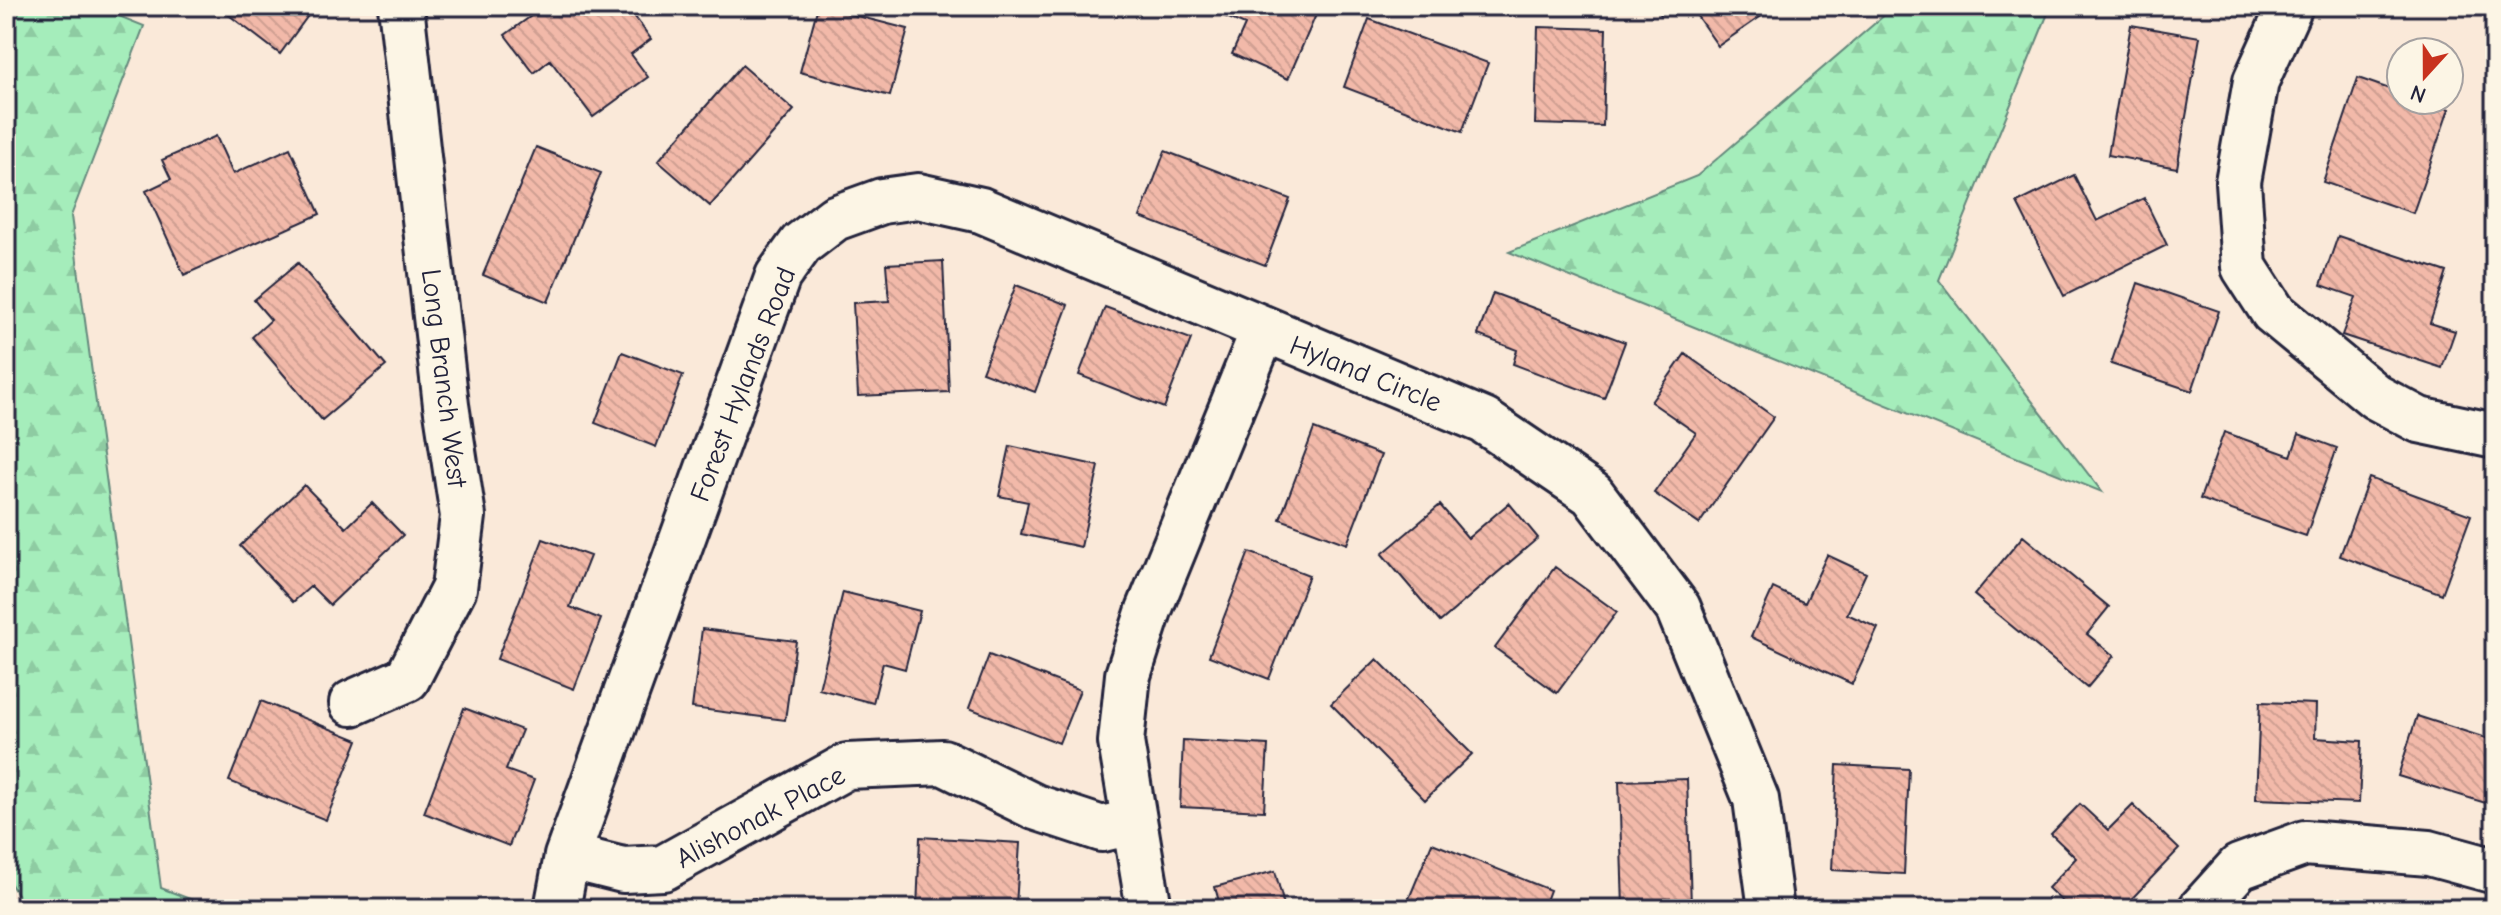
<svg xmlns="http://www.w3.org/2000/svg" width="2501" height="915" font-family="'Comic Neue',sans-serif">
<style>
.forest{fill:url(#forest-firs);stroke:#64887b;stroke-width:2}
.building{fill:url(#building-back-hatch);stroke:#22223b;stroke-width:2}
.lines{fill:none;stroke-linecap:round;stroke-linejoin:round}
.minor-casing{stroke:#22223b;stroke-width:50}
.minor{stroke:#fcf5e5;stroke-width:44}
.labels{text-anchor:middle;stroke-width:8;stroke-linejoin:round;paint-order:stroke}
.street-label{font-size:28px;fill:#22223b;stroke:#fcf5e5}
</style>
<defs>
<pattern id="forest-firs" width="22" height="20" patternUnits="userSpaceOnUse" patternTransform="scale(2)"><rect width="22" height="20" fill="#a5edbb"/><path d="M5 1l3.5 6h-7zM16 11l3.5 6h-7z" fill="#8ecba2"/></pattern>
<pattern id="building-back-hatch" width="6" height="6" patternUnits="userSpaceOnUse" patternTransform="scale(2)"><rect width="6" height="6" fill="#f2b9a9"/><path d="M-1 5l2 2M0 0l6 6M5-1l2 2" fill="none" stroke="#cf9f92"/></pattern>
</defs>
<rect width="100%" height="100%" fill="#fae9d9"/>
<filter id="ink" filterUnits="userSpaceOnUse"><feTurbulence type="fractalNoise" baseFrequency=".0125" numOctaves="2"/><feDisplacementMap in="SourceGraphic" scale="16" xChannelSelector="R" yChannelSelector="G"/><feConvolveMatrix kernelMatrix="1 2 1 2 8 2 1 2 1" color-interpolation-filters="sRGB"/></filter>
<g filter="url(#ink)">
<path class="forest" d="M 6,6 L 94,6 L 144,26 L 71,216 L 161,888 L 216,909 L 26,909 L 6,876 Z
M 1895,6 L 2051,6 L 1939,280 L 2102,492 L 1509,252 L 1697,176 Z"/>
<path class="building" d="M 217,6 L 315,6 L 280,54 Z
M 545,6 L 627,6 L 651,39 L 631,54 L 648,77 L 593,117 L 550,60 L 534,73 L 505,35 Z
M 818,6 L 908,29 L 890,96 L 800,72 Z
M 1201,6 L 1315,6 L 1319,8 L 1288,79 L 1232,54 L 1245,25 Z
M 1654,6 L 1675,6 L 1661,15 Z
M 1690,6 L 1776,6 L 1718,46 Z
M 1369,19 L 1488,63 L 1462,132 L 1344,87 Z
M 2131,25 L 2200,37 L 2177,168 L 2108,155 Z
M 1538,27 L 1606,29 L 1603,126 L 1535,124 Z
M 742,65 L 794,110 L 710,206 L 658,161 Z
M 2358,78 L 2401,93 L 2401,100 L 2422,100 L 2449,109 L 2413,213 L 2323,182 Z
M 216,136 L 233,174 L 290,148 L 320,214 L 184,275 L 146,191 L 171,179 L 162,160 Z
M 536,147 L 601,173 L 548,302 L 483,275 Z
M 1165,151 L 1290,199 L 1265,265 L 1140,217 Z
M 2074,175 L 2097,221 L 2144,198 L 2167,245 L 2064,296 L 2017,203 Z
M 2338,236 L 2447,272 L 2430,323 L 2455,331 L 2442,368 L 2342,335 L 2356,297 L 2321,285 Z
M 943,261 L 949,392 L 858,396 L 853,303 L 889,301 L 886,264 Z
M 298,263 L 386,366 L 322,420 L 252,337 L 271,320 L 254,300 Z
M 2138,283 L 2219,311 L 2192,391 L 2111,364 Z
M 1016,285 L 1068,305 L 1035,392 L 982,372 Z
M 1493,293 L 1625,342 L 1604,398 L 1513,364 L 1517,350 L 1478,335 Z
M 1105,307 L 1191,339 L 1164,408 L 1079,375 Z
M 622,352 L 683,375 L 656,447 L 595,423 Z
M 1685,354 L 1774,417 L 1699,524 L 1654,493 L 1696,433 L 1651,402 Z
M 1314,429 L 1381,455 L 1347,544 L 1280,519 Z
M 2224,432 L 2291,456 L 2299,434 L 2337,448 L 2306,536 L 2200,499 Z
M 1010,446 L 1099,466 L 1081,547 L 1021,534 L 1028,502 L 999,496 Z
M 2369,478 L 2471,515 L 2442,594 L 2340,556 Z
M 304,485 L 346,528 L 372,503 L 403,535 L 330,605 L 311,586 L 293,602 L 240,546 Z
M 1509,503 L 1538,538 L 1440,622 L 1382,554 L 1440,505 L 1468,538 Z
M 2023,536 L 2109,607 L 2087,634 L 2114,656 L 2087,688 L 1974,595 Z
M 543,539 L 590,556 L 570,607 L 601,619 L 574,689 L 497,659 Z
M 1249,552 L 1309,575 L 1269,679 L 1209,656 Z
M 1827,555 L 1866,573 L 1847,614 L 1878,628 L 1852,684 L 1751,637 L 1773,588 L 1805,603 Z
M 2495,558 L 2495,585 L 2486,581 Z
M 1555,567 L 1617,612 L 1557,693 L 1495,648 Z
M 843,592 L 920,611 L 905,669 L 883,663 L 873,703 L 819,689 Z
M 702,629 L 796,641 L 785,720 L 692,708 Z
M 989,655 L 1080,690 L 1059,743 L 969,708 Z
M 1377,659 L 1472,754 L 1425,800 L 1331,704 Z
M 261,701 L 358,740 L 326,820 L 229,781 Z
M 2260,702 L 2316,704 L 2315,738 L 2362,741 L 2359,803 L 2256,799 Z
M 464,708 L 522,730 L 506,770 L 534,780 L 509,846 L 424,813 Z
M 2417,716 L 2495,741 L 2495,806 L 2398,776 Z
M 1183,740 L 1268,745 L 1264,811 L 1180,807 Z
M 1837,765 L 1909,769 L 1904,874 L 1832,870 Z
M 1687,779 L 1691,906 L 1623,908 L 1619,781 Z
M 2080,804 L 2108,830 L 2133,805 L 2179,849 L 2122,909 L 2070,909 L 2048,888 L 2076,858 L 2051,834 Z
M 920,837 L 1020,843 L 1016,906 L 949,902 L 949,909 L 917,909 Z
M 1432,843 L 1550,890 L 1543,909 L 1405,908 Z
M 1275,871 L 1285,909 L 1221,909 L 1215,887 Z
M 755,898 L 757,909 L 696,909 L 695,905 Z
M 390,901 L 435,909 L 389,909 Z"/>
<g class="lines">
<g class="minor-casing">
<path id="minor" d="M 2290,6 L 2256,81 L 2238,182 L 2244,267 L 2273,312 L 2376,397 L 2419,420 L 2495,436
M 352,703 L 407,679 L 454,588 L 463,516 L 446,405 L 401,6
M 567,856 L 623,870 L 663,868 L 847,766 L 943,762 L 1035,807 L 1102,829 L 1132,822
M 557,909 L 567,856 L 778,276 L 801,244 L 835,218 L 882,201 L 918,196 L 981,210 L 1484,421 L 1592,494 L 1678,608 L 1756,799 L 1771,909
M 1149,909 L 1121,742 L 1128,675 L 1149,610 L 1263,331
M 2201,909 L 2239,867 L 2305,843 L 2429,853 L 2495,871"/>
</g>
<use href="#minor" class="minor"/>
</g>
</g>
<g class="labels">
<g class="street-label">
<text transform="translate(1366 373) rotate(22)" y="10">Hyland Circle</text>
<text transform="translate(445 378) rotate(83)" y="10">Long Branch West</text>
<text transform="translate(742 384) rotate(-69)" y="10">Forest Hylands Road</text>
<text transform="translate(760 816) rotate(-28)" y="10">Alishonak Place</text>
</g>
</g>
<rect width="2501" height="915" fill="none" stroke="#fcf5e5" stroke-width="32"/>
<rect x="16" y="16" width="2469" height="883" fill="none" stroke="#22223b" stroke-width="3" filter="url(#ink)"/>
<g transform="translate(2425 76) rotate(201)"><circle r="38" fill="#fcf5e5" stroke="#a5a1a1" stroke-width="2"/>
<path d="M0-6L14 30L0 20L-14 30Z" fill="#c8321e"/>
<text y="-12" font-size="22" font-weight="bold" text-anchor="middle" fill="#22223b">N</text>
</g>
</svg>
